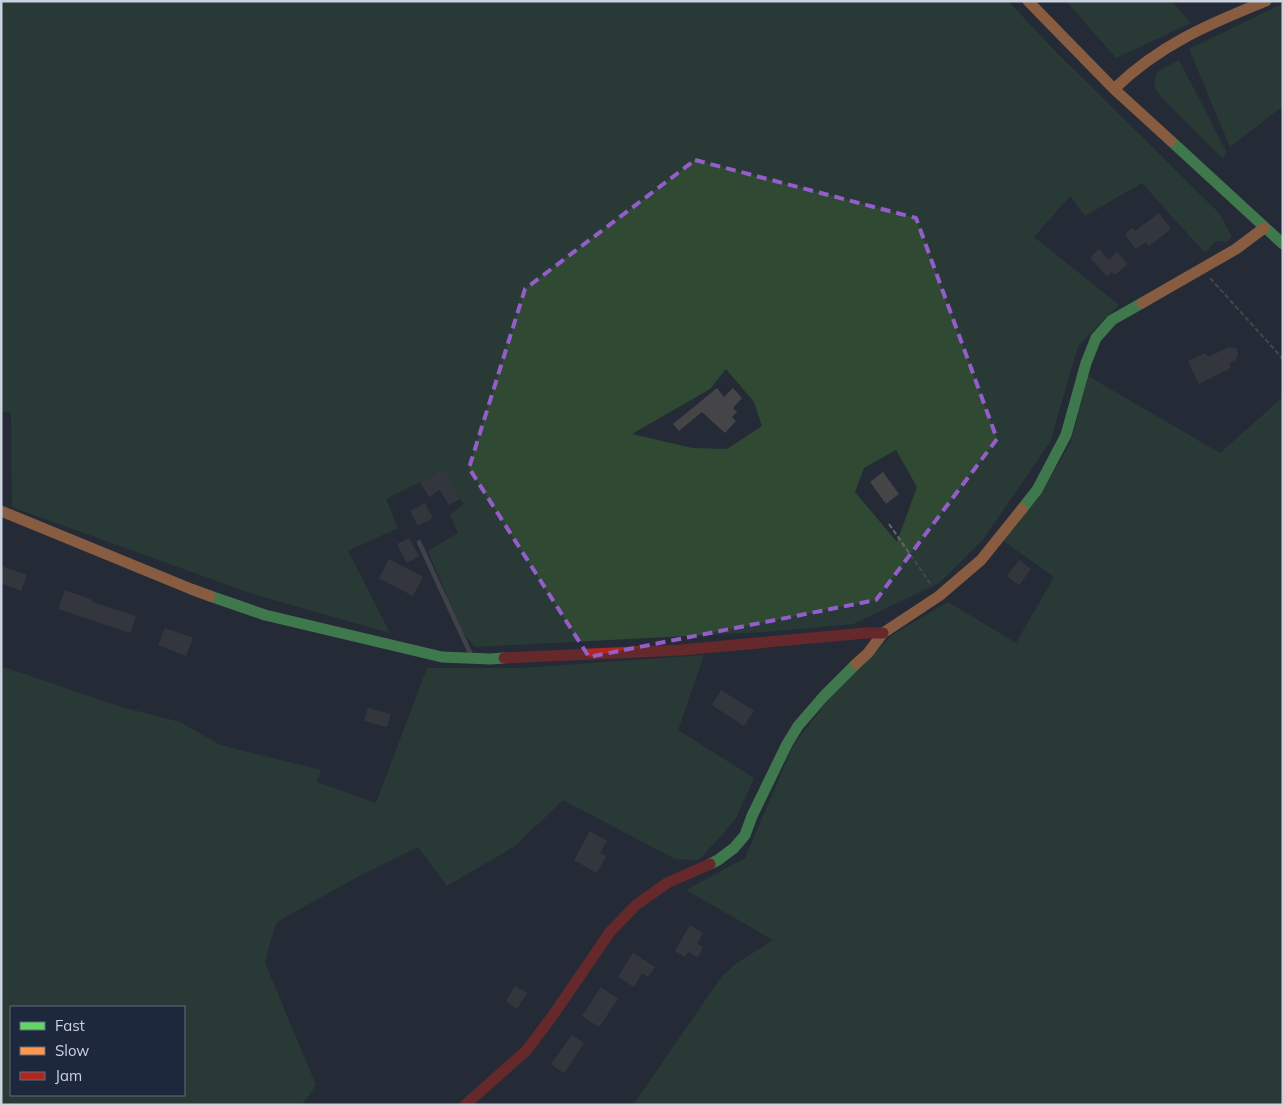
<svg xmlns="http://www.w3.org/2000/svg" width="1284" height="1106" font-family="Mulish,sans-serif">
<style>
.green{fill:#304933;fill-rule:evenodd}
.building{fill:#454446}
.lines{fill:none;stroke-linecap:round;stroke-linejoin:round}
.path{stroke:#666569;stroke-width:2;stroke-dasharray:5 2.5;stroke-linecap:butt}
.lane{stroke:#645d60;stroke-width:4.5}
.fast{stroke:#63d668;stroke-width:11}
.slow{stroke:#ff974d;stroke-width:11}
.jam{stroke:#b3261e;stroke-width:11}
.marked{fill:none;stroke:#935ec9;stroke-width:4;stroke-dasharray:10 6;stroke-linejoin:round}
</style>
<rect width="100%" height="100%" fill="#252b36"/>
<path class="green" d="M 1,1 L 1008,1 L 1053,49 L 1219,213 L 1232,237 L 1227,242 L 1216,241 L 1205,253 L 1142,183 L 1085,216 L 1070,196 L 1034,237 L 1119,305 L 1078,346 L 1050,442 L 984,538 L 939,583 L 853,624 L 765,632 L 475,647 L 463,633 L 428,551 L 458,533 L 450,515 L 464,504 L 460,499 L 442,469 L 420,482 L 386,499 L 398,528 L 348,551 L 390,633 L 250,593 L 12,507 L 11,413 L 1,412 ZM 726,369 L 754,402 L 762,426 L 727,449 L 692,448 L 632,434 L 710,389 ZM 896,450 L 917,487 L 897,542 L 855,492 L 864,468 Z
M 1066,1 L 1172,1 L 1191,23 L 1116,58 Z
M 1282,4 L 1283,106 L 1230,147 L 1189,49 Z
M 1179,60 L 1226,151 L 1223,159 L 1163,99 L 1154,87 L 1157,72 Z
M 1088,376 L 1220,453 L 1283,397 L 1283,1105 L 633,1105 L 722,976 L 737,963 L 773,940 L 686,890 L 745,858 L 794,744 L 829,699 L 892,635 L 948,602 L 1016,643 L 1054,577 L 1002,540 L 1039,497 L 1071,442 Z
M 704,655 L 678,730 L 754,778 L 735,820 L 699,860 L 675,859 L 563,800 L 515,846 L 447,886 L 418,847 L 359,876 L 277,922 L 270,942 L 265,963 L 316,1085 L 302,1105 L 1,1105 L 1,666 L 121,707 L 180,722 L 220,745 L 321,770 L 317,782 L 376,803 L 427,668 L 522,668 ZM 11,1007 L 184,1007 L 184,1095 L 11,1095 Z"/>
<path class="building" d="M 1159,213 L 1171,229 L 1149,246 L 1146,242 L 1135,249 L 1125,234 L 1133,228 L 1135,231 Z
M 1099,249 L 1109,260 L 1117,252 L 1128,264 L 1115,275 L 1112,272 L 1107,276 L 1090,258 Z
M 1229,347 L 1236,348 L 1238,354 L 1236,360 L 1229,363 L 1231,368 L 1199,384 L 1188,361 L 1206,353 L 1208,357 Z
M 717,388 L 724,397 L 733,388 L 742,398 L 733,408 L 737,412 L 732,417 L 736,421 L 725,433 L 702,412 L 679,431 L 673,424 Z
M 443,469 L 460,499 L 449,505 L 440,490 L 429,497 L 420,482 Z
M 883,472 L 899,494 L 886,504 L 870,482 Z
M 425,503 L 433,518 L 418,526 L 410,511 Z
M 409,538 L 419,556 L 407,563 L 397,544 Z
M 389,559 L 423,577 L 413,596 L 379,578 Z
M 1019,560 L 1031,569 L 1019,585 L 1007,576 Z
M 1,566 L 27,575 L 21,591 L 1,583 Z
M 65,590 L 92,600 L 92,602 L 136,616 L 130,633 L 58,609 Z
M 165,628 L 193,638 L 186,656 L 158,645 Z
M 721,690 L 754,711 L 744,726 L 712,705 Z
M 368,708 L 391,714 L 387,727 L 364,721 Z
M 590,831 L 607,841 L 600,853 L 606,856 L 597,873 L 574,860 Z
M 690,925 L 703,933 L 697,944 L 703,947 L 698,957 L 688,952 L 685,957 L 675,951 Z
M 633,953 L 655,967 L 648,977 L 642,973 L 634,987 L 618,977 Z
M 515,986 L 527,993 L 517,1009 L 506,1001 Z
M 601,987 L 618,999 L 599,1027 L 582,1016 Z
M 572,1035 L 584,1043 L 564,1073 L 551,1064 Z"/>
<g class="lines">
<path class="path" d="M 1210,278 L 1275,350 L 1283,360
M 889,524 L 932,586"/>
<path class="lane" d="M 419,542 L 472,657"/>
<path class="fast" d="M 1171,141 L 1283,244
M 1022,509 L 1037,490 L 1066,435 L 1086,363 L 1096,338 L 1112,320 L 1142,303
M 210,596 L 265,615 L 442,657 L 490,659 L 504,658
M 710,864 L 718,860 L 734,848 L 745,835 L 752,816 L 787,744 L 798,726 L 824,696 L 856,664"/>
<path class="slow" d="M 1028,1 L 1114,89 L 1171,141
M 1114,89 C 1159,45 1209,24 1266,1
M 1142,303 L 1236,249 L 1264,228
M 1,511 L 191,589 L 210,596
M 856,664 L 868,653 L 883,633 L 939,596 L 981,560 L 1022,509"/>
<path class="jam" d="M 504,658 L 681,650 L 866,633 L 883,633
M 465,1105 L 526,1051 L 551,1018 L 610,932 L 636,905 L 667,883 L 710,864"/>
</g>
<path d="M0 0H1284V1106H0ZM 695,160 L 916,218 L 997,439 L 876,600 L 589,657 L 469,468 L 525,289 Z" fill="#252b36" fill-opacity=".55" fill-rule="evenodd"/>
<path class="marked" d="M 695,160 L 916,218 L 997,439 L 876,600 L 589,657 L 469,468 L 525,289 Z"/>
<rect width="1284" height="1106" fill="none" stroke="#cbd2e0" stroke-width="5"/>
<rect x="10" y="1006" width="175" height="90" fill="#1e283d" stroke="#636c7e"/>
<rect x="20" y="1022" width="25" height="8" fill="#63d668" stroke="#636c7e"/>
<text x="55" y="1031" font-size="15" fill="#cbd2e0">Fast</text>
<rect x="20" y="1047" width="25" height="8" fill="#ff974d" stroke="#636c7e"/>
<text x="55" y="1056" font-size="15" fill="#cbd2e0">Slow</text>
<rect x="20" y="1072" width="25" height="8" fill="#b3261e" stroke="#636c7e"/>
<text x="55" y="1081" font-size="15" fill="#cbd2e0">Jam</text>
</svg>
